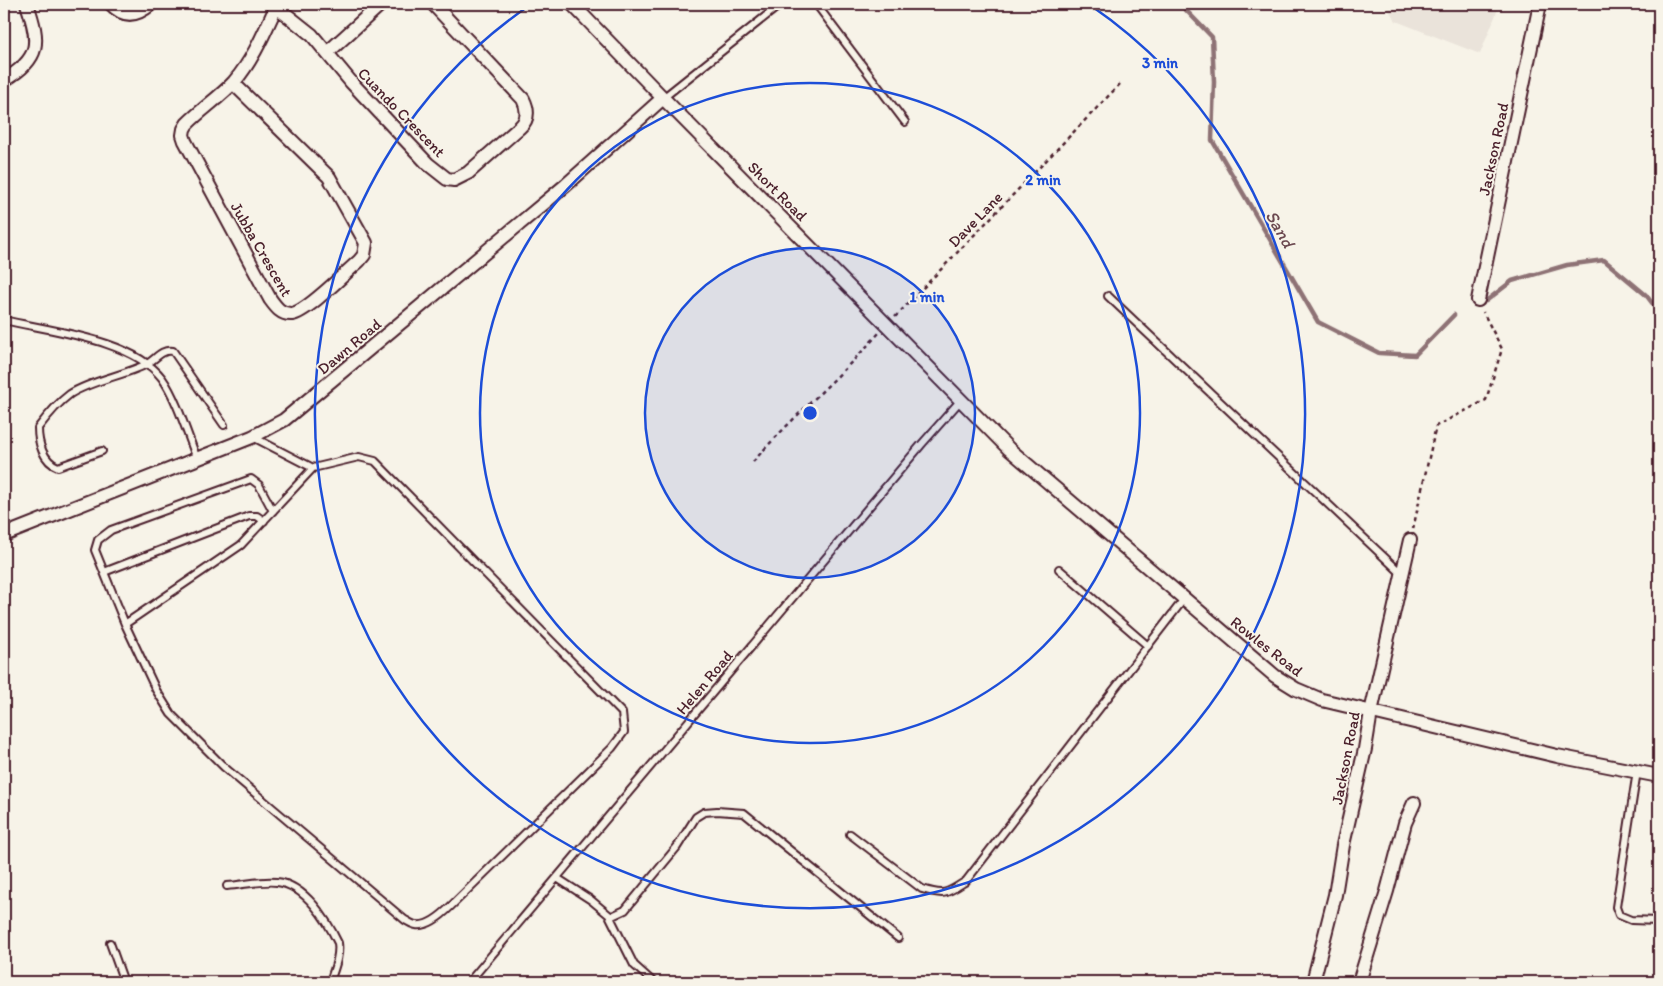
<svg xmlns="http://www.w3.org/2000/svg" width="1663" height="986" font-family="Itim,sans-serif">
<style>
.built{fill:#eae3da}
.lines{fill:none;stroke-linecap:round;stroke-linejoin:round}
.stream{stroke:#8e7275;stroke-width:4.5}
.lane-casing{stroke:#4a1f2b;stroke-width:10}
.street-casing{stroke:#4a1f2b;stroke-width:16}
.path{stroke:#4a1f2b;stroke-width:2.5;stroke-dasharray:4 4;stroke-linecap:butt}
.lane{stroke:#f7f3e8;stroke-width:6}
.street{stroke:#f7f3e8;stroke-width:12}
.ring{fill:none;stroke:#1d4ed8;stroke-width:2.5}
.labels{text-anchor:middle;stroke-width:4;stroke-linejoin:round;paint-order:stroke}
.street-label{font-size:16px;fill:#4a1f2b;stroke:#f7f3e8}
.water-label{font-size:18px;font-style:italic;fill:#6c4950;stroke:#f7f3e8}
.centre{fill:#1d4ed8;stroke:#f7f3e8;stroke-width:2.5}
.ring-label{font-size:15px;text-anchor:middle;font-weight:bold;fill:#1d4ed8;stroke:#f7f3e8;stroke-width:4;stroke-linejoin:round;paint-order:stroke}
</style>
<rect width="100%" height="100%" fill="#f7f3e8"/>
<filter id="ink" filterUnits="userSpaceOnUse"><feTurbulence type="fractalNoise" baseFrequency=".02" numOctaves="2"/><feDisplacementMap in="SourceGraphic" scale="10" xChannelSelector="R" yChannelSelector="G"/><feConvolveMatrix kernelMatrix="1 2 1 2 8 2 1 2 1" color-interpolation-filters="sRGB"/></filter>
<g filter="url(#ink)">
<path class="built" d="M 1385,4 L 1500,4 L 1480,54 L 1396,21 Z"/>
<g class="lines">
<path class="stream" d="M 1180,4 L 1212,37 L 1214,82 L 1212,140 L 1318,322 L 1379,353 L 1415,355 L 1454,315
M 1486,301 L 1512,281 L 1567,265 L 1604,260 L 1646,295 L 1659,312"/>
<g class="lane-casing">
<path id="lane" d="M 816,4 L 905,122
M 663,98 L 781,4
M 1108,296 L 1402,574
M 4,320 C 50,331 132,339 162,378 C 176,397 188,436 197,459
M 253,437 L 313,468 L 359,457 L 375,461 L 622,713 L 624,732 L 612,748 L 451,906 C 443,914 429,927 416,925 C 413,925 409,922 405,920 L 224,767 L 171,714 L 156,690 L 125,624 L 241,545 L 313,468
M 102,451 L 58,467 C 43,461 38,443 38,428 C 47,416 58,403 70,394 C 92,380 123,376 147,364 C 156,359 161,349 173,351 L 224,425
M 1059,569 L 1148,646
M 104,572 L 249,516 L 257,516 L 264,521
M 125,624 L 95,550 L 98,540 L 111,530 L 251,479 L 259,485 L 273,511
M 1637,771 L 1616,907 L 1619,915 L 1631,920 L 1659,921
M 850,834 L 922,889 C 945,896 946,894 966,881 L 1184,599
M 557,878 L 591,900 L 609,915 L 634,965 L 653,982
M 227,886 C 243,885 262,880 277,882 C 305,885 327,920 338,943 C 340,956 334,969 330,982
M 610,917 L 625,910 L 677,847 L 696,817 L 704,812 L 717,811 L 744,813 L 898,938
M 110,943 L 124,982
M 469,982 L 921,445 L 960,401"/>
</g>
<g class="street-casing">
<path id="street" d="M 111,4 C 124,18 137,16 151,4
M 273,4 L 312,35 L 351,82 L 381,114 L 428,164 L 447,179 L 454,180 L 468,173 L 520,127 C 529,119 528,109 523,99 L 433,4
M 572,4 L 663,98 L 1009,449 L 1275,676 L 1296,689 L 1322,700 L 1557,756 L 1659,776
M 327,53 L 381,4
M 4,80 C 41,59 40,42 27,4
M 233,83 L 329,177 L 366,243 L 364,255 L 359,261 C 346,272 307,312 292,314 C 281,315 275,306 270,299 L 185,141 L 183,135 L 184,129 L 187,124 C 202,109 220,97 234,82 C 253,60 264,33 276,7 L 280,4
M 1478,300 L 1540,4
M 4,535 L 252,437 L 284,420 L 566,185 L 663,98
M 1313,982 L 1335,895 L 1343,845 L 1365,749 L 1371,712 L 1410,540
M 1359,982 L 1387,891 L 1405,823 L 1414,803"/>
</g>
<path class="path" d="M 895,317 L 1120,84
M 753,462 C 792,417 839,378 879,333
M 1413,529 L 1436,426 L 1486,400 L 1502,349 L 1483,312"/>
<use href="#lane" class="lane"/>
<use href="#street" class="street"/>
</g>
</g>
<circle cx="810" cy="413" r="165" fill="#1d4ed8" fill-opacity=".12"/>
<g class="ring">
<circle cx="810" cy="413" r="165"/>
<circle cx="810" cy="413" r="330"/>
<path d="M1090 5A495 495 0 1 1 530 5"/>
</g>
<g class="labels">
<g class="street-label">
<text transform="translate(402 112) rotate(46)" y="6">Cuando Crescent</text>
<text transform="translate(1493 149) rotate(-78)" y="6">Jackson Road</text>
<text transform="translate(778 191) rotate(45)" y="6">Short Road</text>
<text transform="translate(975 219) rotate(-46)" y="6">Dave Lane</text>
<text transform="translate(262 249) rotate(60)" y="6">Jubba Crescent</text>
<text transform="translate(349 346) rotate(-40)" y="6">Dawn Road</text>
<text transform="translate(1267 646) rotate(38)" y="6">Rowles Road</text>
<text transform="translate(704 682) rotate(-50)" y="6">Helen Road</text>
<text transform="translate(1345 758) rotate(-79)" y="6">Jackson Road</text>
</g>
<g class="water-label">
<text transform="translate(1280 229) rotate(60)" y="6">Sand</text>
</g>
</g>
<circle cx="810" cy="413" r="8" class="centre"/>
<g class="ring-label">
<text x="1160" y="68">3 min</text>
<text x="1043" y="185">2 min</text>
<text x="927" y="302">1 min</text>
</g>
<rect width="1663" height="986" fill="none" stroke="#f7f3e8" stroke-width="20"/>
<rect x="10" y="10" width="1643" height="966" fill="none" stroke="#4a1f2b" stroke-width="2" filter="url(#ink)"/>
</svg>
